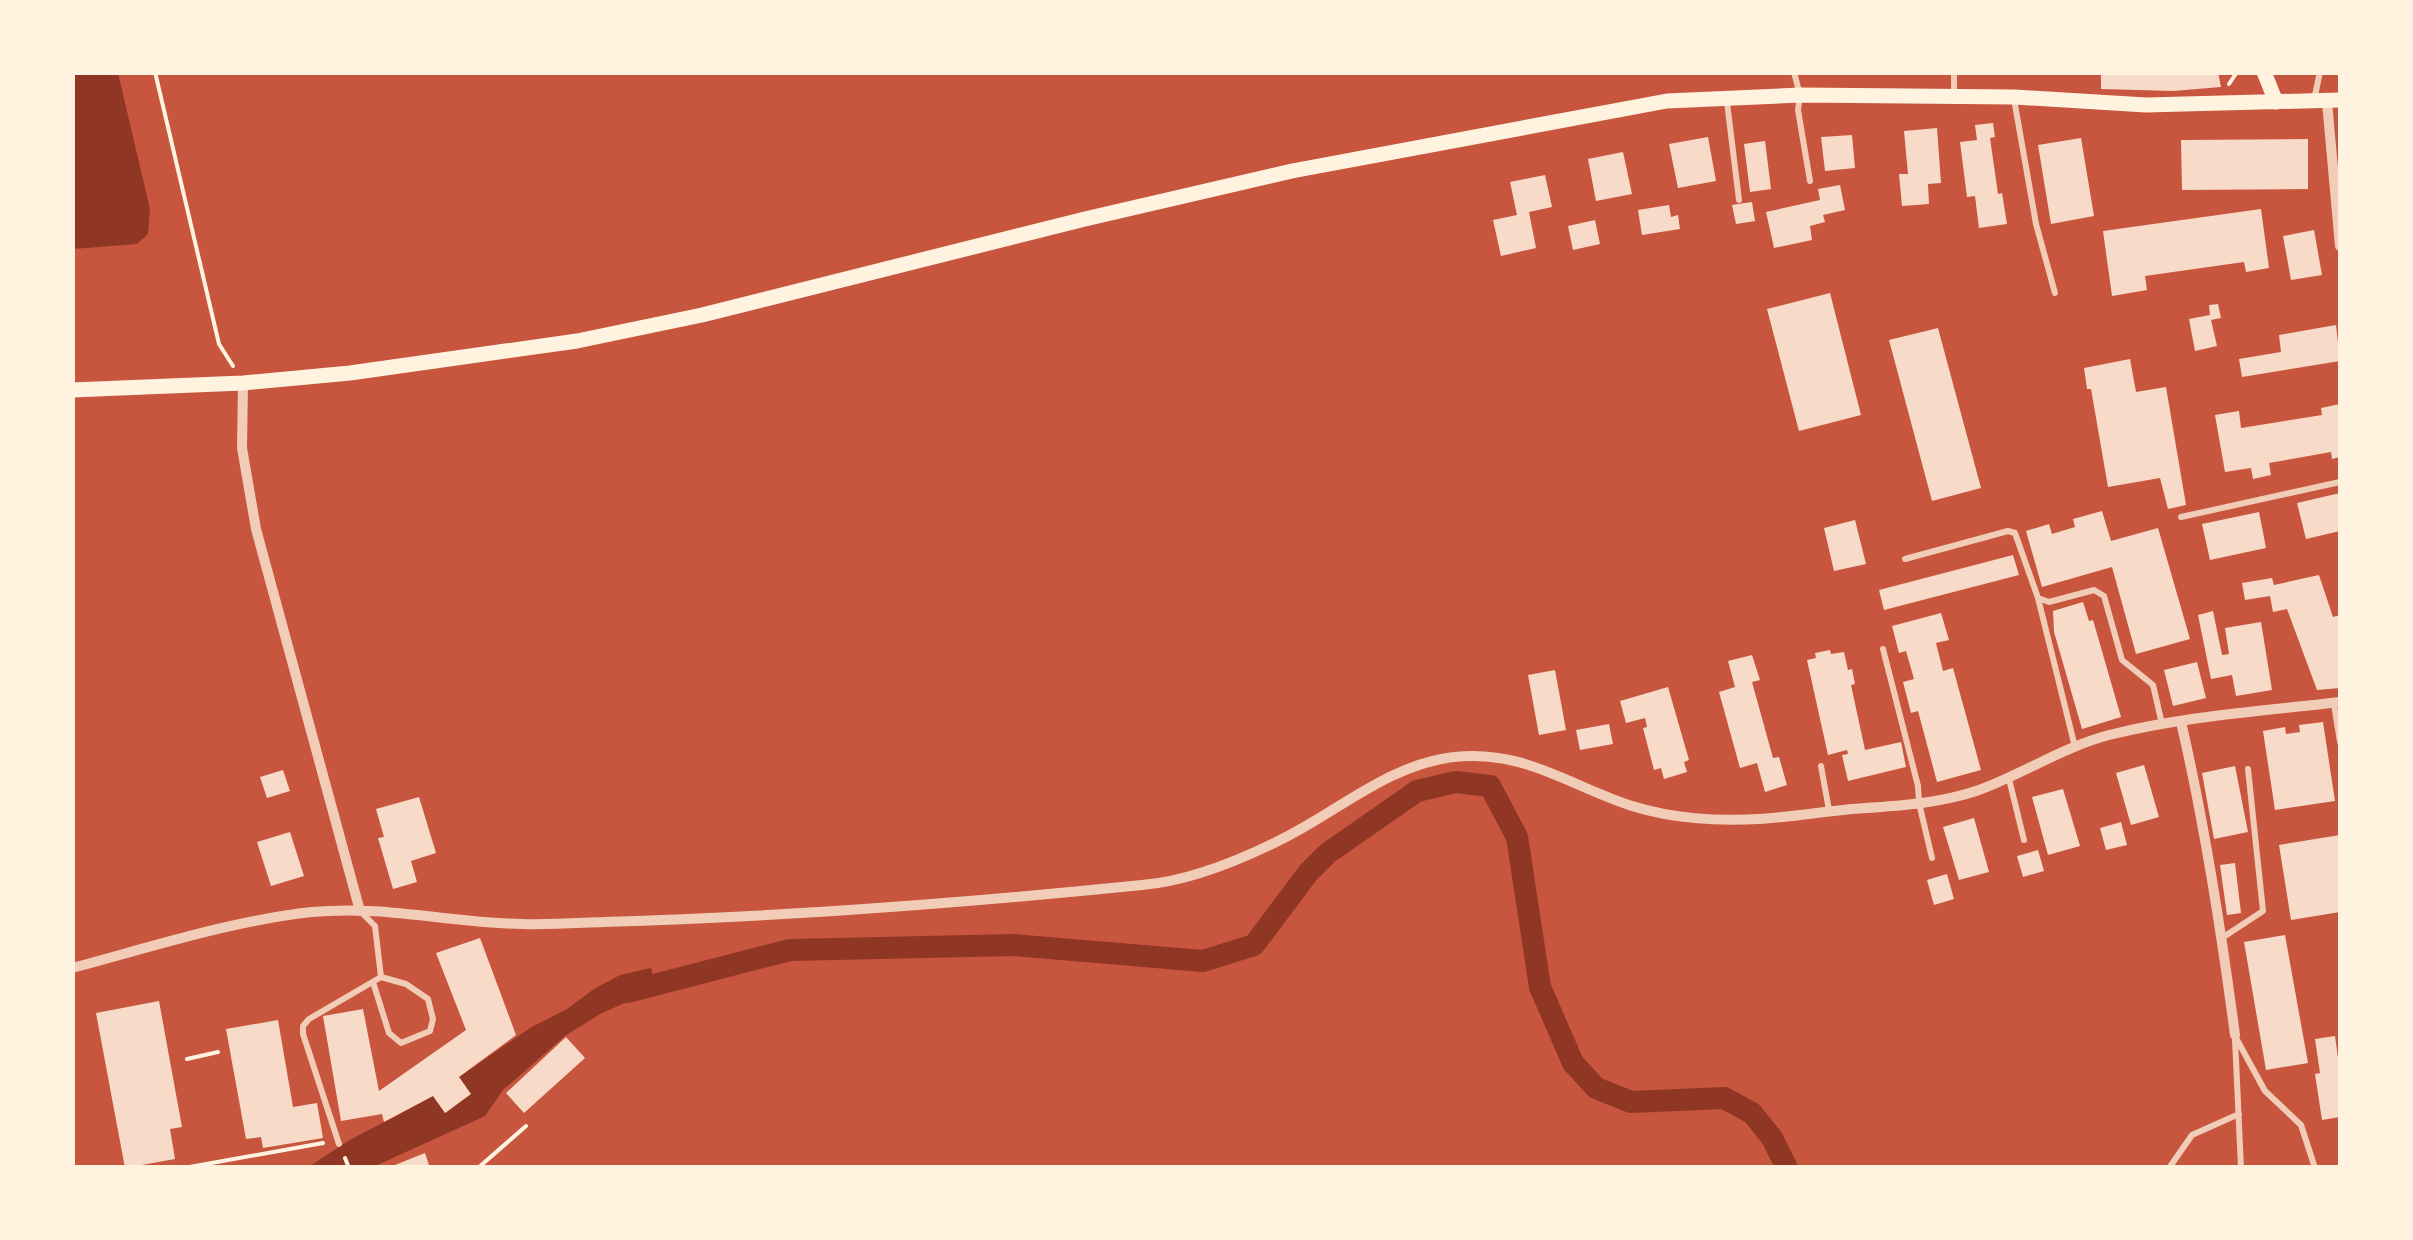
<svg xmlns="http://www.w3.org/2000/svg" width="2413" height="1240" font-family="Manrope,sans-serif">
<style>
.water{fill:#8f3625}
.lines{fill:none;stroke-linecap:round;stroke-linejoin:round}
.canal{stroke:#8f3625;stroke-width:22}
.building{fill:#f7dbc8}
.path{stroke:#fff3e0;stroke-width:4}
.service{stroke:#f1ccb7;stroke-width:6}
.minor{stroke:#f1ccb7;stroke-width:10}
.secondary{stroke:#fff3e0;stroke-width:15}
</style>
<rect width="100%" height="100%" fill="#c8553d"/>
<path class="water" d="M 72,73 L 118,73 L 150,209 L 148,234 L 137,244 L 73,249 Z
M 651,968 L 656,989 L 600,1014 L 565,1036 L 503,1090 L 485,1116 L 373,1167 L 307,1168 L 348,1141 L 433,1096 L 446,1113 L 470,1094 L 459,1077 L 530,1028 L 567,1009 L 594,989 L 620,975 Z"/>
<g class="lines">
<path class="canal" d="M 627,992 L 790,950 L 1014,945 L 1203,961 L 1254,945 L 1308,873 L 1328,853 L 1417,791 L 1456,782 L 1490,786 L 1517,837 L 1540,987 L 1573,1063 L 1596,1088 L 1631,1102 L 1724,1098 L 1752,1113 L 1772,1138 L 1787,1168"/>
</g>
<path class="building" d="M 2101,72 L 2218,72 L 2221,87 L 2173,91 L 2101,89 Z
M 1993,123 L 1995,137 L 1990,138 L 1998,194 L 2002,193 L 2007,224 L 1979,228 L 1975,196 L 1967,197 L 1960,142 L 1977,140 L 1975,125 Z
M 1937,128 L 1941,183 L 1928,184 L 1929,204 L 1902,206 L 1899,174 L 1908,174 L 1904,131 Z
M 1852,135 L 1855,168 L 1825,171 L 1821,137 Z
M 1708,137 L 1716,181 L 1678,188 L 1669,144 Z
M 2081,138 L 2094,216 L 2051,224 L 2038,145 Z
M 2308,139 L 2308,189 L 2182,190 L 2181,140 Z
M 1765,141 L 1771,189 L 1750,192 L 1744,144 Z
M 1623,152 L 1632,194 L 1596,201 L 1588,159 Z
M 1545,175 L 1552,207 L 1529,212 L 1536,248 L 1501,256 L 1493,220 L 1517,215 L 1510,182 Z
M 1840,185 L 1845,210 L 1823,215 L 1825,222 L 1810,226 L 1812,240 L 1774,248 L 1766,212 L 1820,200 L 1818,189 Z
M 1752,202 L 1755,221 L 1736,224 L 1732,205 Z
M 1669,205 L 1671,217 L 1678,215 L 1680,229 L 1642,235 L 1638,210 Z
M 2261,209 L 2269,268 L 2246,272 L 2244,262 L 2145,276 L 2147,290 L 2112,296 L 2103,231 Z
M 1595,220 L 1600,244 L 1573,250 L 1568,226 Z
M 2314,230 L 2322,275 L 2291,280 L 2283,236 Z
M 1830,293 L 1861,415 L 1799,431 L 1767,309 Z
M 2218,304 L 2221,318 L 2211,320 L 2217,346 L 2195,351 L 2189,319 L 2210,315 L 2209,305 Z
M 2336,325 L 2340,361 L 2242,377 L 2239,359 L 2281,352 L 2279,335 Z
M 1938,328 L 1981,488 L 1932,501 L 1889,340 Z
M 2130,359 L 2136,392 L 2166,387 L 2186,505 L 2168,509 L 2160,478 L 2108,487 L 2091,389 L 2087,389 L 2084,368 Z
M 2340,404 L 2340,457 L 2332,459 L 2331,452 L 2269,463 L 2271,475 L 2253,479 L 2251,468 L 2225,472 L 2215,415 L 2239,411 L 2241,428 L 2322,415 L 2321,408 Z
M 2340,493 L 2340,531 L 2306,539 L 2297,503 Z
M 2102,511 L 2111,541 L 2158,528 L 2190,639 L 2136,654 L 2112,567 L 2042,587 L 2026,531 L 2049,524 L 2052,534 L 2075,527 L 2073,519 Z
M 2259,512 L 2266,548 L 2210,560 L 2202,524 Z
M 1855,520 L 1866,564 L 1834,571 L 1824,528 Z
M 2013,555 L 2019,575 L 1884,610 L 1879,590 Z
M 2319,575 L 2333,617 L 2340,615 L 2340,688 L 2317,690 L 2287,609 L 2273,612 L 2270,596 L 2245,600 L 2242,583 L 2272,578 L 2274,585 Z
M 2083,602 L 2089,621 L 2093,620 L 2121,717 L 2082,729 L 2054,632 L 2053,611 Z
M 2213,611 L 2222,655 L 2229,654 L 2225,628 L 2261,622 L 2272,690 L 2236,696 L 2232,675 L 2211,679 L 2198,615 Z
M 1941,613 L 1949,640 L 1936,643 L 1943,671 L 1953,668 L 1981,770 L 1937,782 L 1918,711 L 1911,713 L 1903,682 L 1914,679 L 1906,651 L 1899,653 L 1892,626 Z
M 1830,650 L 1831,654 L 1844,652 L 1848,670 L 1852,669 L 1855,684 L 1851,685 L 1865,750 L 1901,742 L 1906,767 L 1848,781 L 1842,755 L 1848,754 L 1847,750 L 1828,755 L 1807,660 L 1816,658 L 1815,653 Z
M 1752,655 L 1760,680 L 1752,682 L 1773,758 L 1779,757 L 1787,785 L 1765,792 L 1757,763 L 1740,768 L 1719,692 L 1735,687 L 1728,661 Z
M 2197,662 L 2206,698 L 2173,706 L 2164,670 Z
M 1555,670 L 1566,730 L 1539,735 L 1528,675 Z
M 1668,687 L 1689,760 L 1684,762 L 1687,772 L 1664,779 L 1661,768 L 1654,770 L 1643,728 L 1647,727 L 1645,718 L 1626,723 L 1620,701 Z
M 2323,722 L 2335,801 L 2275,810 L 2263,731 L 2285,727 L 2286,734 L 2300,732 L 2299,725 Z
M 1609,724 L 1613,744 L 1580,750 L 1576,730 Z
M 2144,765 L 2159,817 L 2131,825 L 2116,773 Z
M 2235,766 L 2248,832 L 2214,839 L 2202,773 Z
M 283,770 L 290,791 L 267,798 L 260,777 Z
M 2063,789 L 2080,846 L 2048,855 L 2032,797 Z
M 419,797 L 436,853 L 411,861 L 417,882 L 393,889 L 378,838 L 384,837 L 376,809 Z
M 1974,818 L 1989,872 L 1959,880 L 1943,827 Z
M 2121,822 L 2127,845 L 2106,850 L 2100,828 Z
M 290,832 L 304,876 L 271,886 L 257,842 Z
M 2340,835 L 2340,912 L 2291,920 L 2279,845 Z
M 2038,850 L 2044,871 L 2023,877 L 2017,856 Z
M 2235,863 L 2241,913 L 2227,915 L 2220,865 Z
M 1947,874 L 1954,899 L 1934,905 L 1927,880 Z
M 2285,935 L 2308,1063 L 2266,1070 L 2244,942 Z
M 480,938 L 516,1035 L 459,1077 L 471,1094 L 445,1113 L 433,1096 L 384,1122 L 382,1114 L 341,1121 L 323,1016 L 363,1009 L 379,1091 L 466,1030 L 436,953 Z
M 159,1001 L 182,1127 L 170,1129 L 175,1159 L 125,1168 L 96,1013 Z
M 278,1020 L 293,1107 L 317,1103 L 323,1138 L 263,1148 L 261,1137 L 246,1139 L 226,1029 Z
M 2335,1036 L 2340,1073 L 2340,1117 L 2322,1120 L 2315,1074 L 2320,1073 L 2315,1039 Z
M 566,1037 L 585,1058 L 524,1113 L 506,1093 Z
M 425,1153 L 430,1168 L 390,1168 L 390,1167 Z"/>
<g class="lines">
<path class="path" d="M 155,72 L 219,344 L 233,366
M 2229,84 L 2237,72
M 187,1059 L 218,1052
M 345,1158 L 349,1168
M 184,1168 L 323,1143
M 478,1168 L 526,1126"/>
<path class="service" d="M 1794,72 L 1800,95 L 1798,110 L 1810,181
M 1954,72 L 1954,96
M 2014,99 L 2036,224 L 2055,293
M 2314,100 L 2320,72
M 1727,102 L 1739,200
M 2181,517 L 2340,482
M 1905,559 L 2008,531 L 2015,533 L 2038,598 L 2049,602 L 2094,590 L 2104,596 L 2122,660 L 2153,685 L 2162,724
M 2038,598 L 2075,747
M 1883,649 L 1918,786 L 1919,803 L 1932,858
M 2334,704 L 2340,742
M 1821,766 L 1829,810
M 2009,779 L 2024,840
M 2222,938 L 2263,911 L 2248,769
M 373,982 L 389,1033 L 401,1043 L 430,1031 L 433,1019 L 428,999 L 406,984 L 381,977
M 2235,1036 L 2265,1091 L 2301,1125 L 2315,1168
M 2235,1039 L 2241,1168
M 339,1144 L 303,1034 L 303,1026 L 309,1019 L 381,977 L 375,926 L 361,912
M 2169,1168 L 2192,1135 L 2239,1114"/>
<path class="minor" d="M 2327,102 L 2340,246
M 243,383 L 242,448 L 256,529 L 360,911
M 2181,722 C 2205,825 2221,929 2235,1035
M 72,968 C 148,948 235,920 312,912 C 382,905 452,923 522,924 C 550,925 577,923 604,922 C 783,917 964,903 1142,885 C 1190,881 1243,859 1286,837 C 1341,809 1391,764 1454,757 C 1523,749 1570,786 1632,806 C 1674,819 1715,821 1759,819 C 1790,817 1821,812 1852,809 C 1895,806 1939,804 1979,790 C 2023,774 2063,747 2109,735 C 2184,716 2263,711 2340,702"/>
<path class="secondary" d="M 2264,72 L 2276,102
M 72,390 L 243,383 L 350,373 L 577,341 L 702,315 L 1085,219 L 1292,171 L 1667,101 L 1800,95 L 2014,97 L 2146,105 L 2340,100"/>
</g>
<rect width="2413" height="1240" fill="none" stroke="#fff3e0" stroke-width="150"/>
</svg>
